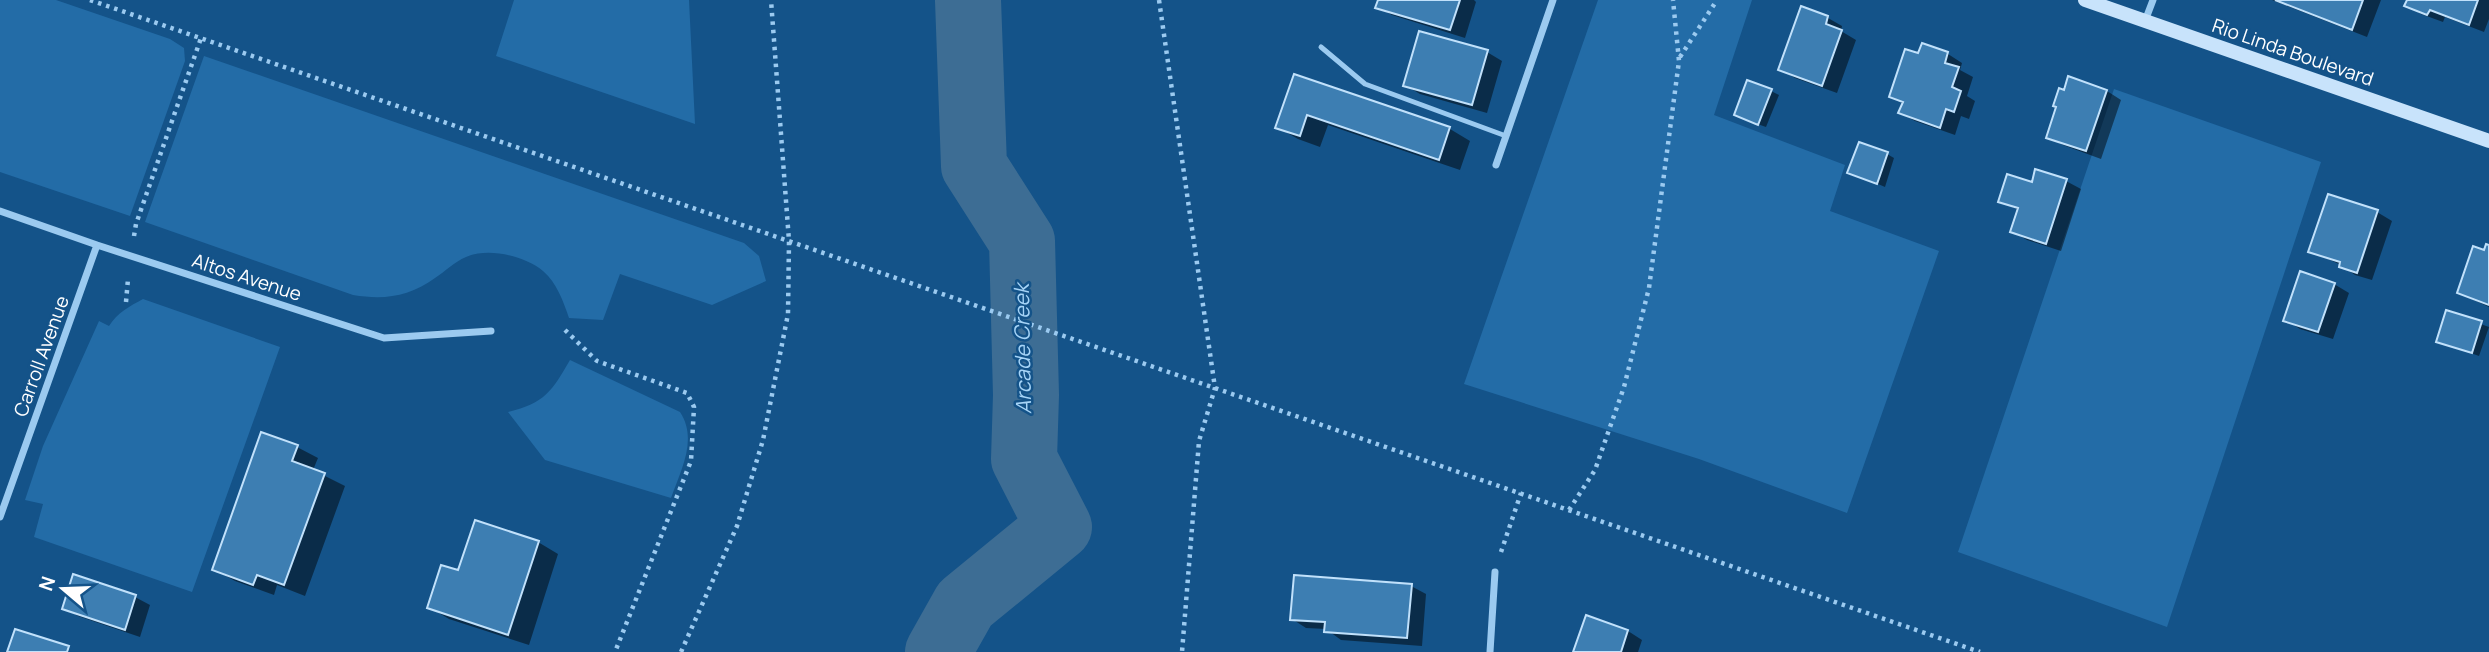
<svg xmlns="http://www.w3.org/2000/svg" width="2489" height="652" font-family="Manrope,sans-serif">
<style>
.green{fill:#236ca7}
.shadow{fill:#0007}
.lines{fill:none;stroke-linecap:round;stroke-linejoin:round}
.river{stroke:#3d6d94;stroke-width:66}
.building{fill:#3d7eb2;stroke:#c1e1fb;stroke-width:2}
.path{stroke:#9bcaf0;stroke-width:4.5;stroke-dasharray:3.5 5;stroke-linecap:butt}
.service{stroke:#9bcaf0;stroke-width:5}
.minor{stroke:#9bcaf0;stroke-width:7}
.secondary{stroke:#c8e3fb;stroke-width:14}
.labels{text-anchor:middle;stroke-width:5;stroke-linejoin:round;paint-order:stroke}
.street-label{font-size:19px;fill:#fff;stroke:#145389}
.water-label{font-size:21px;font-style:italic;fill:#a6d4f7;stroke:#145389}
</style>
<rect width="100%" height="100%" fill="#145389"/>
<path class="green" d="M 0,0 L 56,0 L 170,39 L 184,48 L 185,61 L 130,216 L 0,172 Z
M 514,0 L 689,0 L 695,124 L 496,56 Z
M 1598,0 L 1752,0 L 1714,115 L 1845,165 L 1830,211 L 1939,251 L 1847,513 L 1699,459 L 1464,384 Z
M 204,56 L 744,243 L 759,256 L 766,281 L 712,305 L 620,274 L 603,320 L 569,318 C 563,301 557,283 543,271 C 525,256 488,247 466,257 C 454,262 446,271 435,278 C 409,297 384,300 353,295 L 145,222 Z
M 2114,89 L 2321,162 L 2167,627 L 1958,552 Z
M 143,299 L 280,347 L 192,592 L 34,537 L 43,504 L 25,500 L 43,446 L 99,321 L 109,326 C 117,313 130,306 143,299 Z
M 570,360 L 680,412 C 698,439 681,470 671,498 L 545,460 L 508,412 C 545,403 552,391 570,360 Z"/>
<path class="shadow" d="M 1380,0 L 1474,0 L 1476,2 L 1465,38 L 1392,15 L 1377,7 Z
M 2272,0 L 2381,0 L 2367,37 Z
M 2408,0 L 2489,0 L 2489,19 L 2484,32 L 2445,17 L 2443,22 L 2421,14 L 2406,5 Z
M 1802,9 L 1828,18 L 1842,26 L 1841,31 L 1856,40 L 1837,93 L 1795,78 L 1780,69 Z
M 1923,45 L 1948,54 L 1962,63 L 1960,70 L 1973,77 L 1967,96 L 1975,101 L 1969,119 L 1961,116 L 1955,135 L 1915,121 L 1900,113 L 1904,104 L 1891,96 L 1919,55 Z
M 1487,52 L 1502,61 L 1487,113 L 1420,94 L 1405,85 Z
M 1295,76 L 1450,129 L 1470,141 L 1460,170 L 1328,125 L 1320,147 L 1298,139 L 1277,127 Z
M 1771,91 L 1779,95 L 1766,127 L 1743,119 Z
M 2107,91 L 2121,100 L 2101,159 L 2063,145 L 2048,137 L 2058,107 Z
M 1887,154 L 1894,158 L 1885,187 L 1850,172 Z
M 2066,181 L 2081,189 L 2061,251 L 2027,240 L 2012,231 L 2019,210 L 2000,201 L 2033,184 Z
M 2377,212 L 2392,221 L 2372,280 L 2355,275 L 2341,265 L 2311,251 Z
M 2489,247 L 2489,307 L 2459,293 Z
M 2334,284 L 2349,293 L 2333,339 L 2300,329 L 2286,320 Z
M 2447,312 L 2489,327 L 2479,356 L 2438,341 Z
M 297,447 L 318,458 L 313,470 L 345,486 L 305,596 L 277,585 L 274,595 L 235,581 L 214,569 Z
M 538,542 L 558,554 L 529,645 L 449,619 L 429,607 L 460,573 Z
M 1411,586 L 1426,594 L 1422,646 L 1341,640 L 1326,629 L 1306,628 L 1292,619 Z
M 135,597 L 150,605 L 140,637 L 78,616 L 64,608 Z
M 1587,617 L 1628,631 L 1642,640 L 1638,652 L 1575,652 Z"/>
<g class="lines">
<path class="river" d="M 938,652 L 965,604 L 1059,527 L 1024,459 L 1026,395 L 1022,241 L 974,166 L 968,0"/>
</g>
<path class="building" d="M 1378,0 L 1460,0 L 1450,30 L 1375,8 Z
M 2275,0 L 2363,0 L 2352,30 Z
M 2407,0 L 2478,0 L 2469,25 L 2430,10 L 2427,15 L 2404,6 Z
M 1801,6 L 1828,16 L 1826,24 L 1842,30 L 1822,86 L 1778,70 Z
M 1419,31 L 1488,50 L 1472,105 L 1403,86 Z
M 1922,43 L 1948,52 L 1945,63 L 1959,67 L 1952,87 L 1961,91 L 1954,112 L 1946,109 L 1940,128 L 1898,113 L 1903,102 L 1889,97 L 1905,49 L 1918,53 Z
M 1294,74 L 1450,127 L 1439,160 L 1307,115 L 1300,136 L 1275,128 Z
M 2068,76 L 2107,90 L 2086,151 L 2046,138 L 2056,107 L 2053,106 L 2059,88 L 2064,90 Z
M 1747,80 L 1772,89 L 1758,125 L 1734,115 Z
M 1859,142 L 1888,152 L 1877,184 L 1847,173 Z
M 2035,169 L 2067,179 L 2046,244 L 2010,232 L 2018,208 L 1998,202 L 2007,174 L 2032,182 Z
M 2328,194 L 2378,210 L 2357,273 L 2339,267 L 2340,262 L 2308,252 Z
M 2486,244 L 2489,245 L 2489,305 L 2457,293 L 2473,246 L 2484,250 Z
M 2300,271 L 2335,283 L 2318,332 L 2283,321 Z
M 2446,310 L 2482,321 L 2472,353 L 2436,342 Z
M 261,432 L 298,445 L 292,461 L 325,473 L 284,585 L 257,575 L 253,585 L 212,570 Z
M 475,520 L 539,541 L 508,635 L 427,608 L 441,565 L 458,570 Z
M 73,574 L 136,595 L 125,630 L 62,609 Z
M 1294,575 L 1412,584 L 1407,638 L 1324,632 L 1325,622 L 1290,620 Z
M 1586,615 L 1628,630 L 1621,652 L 1573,652 Z
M 15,629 L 69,646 L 67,652 L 7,652 Z"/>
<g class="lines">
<path class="path" d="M 90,0 L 1980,652
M 1159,0 L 1215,388 L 1199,441 L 1182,652
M 1680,57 L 1717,0
M 134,236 L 136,224 L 201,38
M 126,302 L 128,279
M 565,330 L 597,361 L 687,393 L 694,407 L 691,461 L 615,652
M 1569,510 L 1595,470 L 1624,387 L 1649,288 L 1679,61 L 1673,0
M 1501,552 L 1521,493
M 681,652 L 737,526 L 763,440 L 788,314 L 789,241 L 771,0"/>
<path class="service" d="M 1321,47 L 1365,84 L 1506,136"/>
<path class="minor" d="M 2145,21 L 2153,0
M 1496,165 L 1553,0
M 0,211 L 97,245 L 384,338 L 491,331
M 0,517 L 97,245
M 1490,652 L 1495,572"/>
<path class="secondary" d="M 2085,0 L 2489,141"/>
</g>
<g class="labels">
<g class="street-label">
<text transform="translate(2293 52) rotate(19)" y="7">Rio Linda Boulevard</text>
<text transform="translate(247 277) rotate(18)" y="7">Altos Avenue</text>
<text transform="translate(41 356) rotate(-70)" y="7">Carroll Avenue</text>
</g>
<g class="water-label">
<text transform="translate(1023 349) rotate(-91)" y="7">Arcade Creek</text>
</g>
</g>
<g transform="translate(63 589) rotate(289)" stroke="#145389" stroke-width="5" paint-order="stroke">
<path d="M0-5L12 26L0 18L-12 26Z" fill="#ffffff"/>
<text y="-10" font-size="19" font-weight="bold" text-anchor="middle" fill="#ffffff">N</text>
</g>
</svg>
